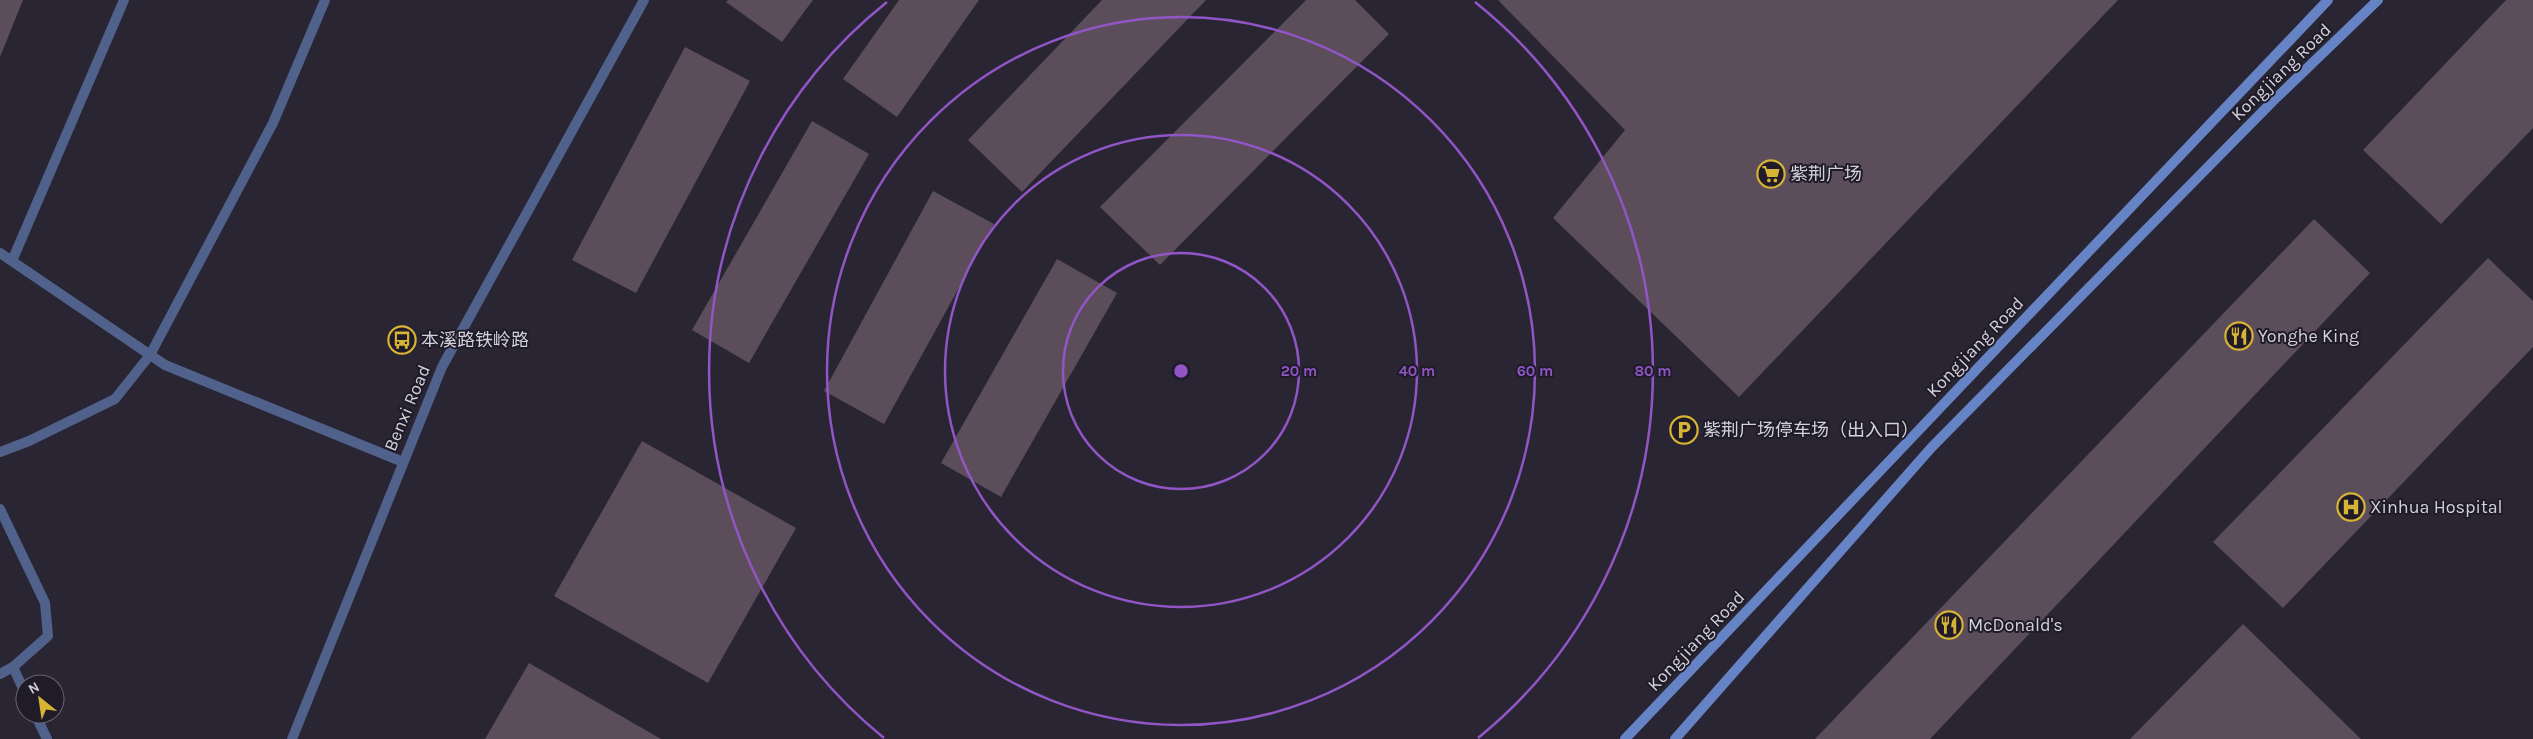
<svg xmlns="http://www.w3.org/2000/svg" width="2533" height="739" font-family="Karla,'Noto Sans SC',sans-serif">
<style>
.building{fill:#5b4e5a}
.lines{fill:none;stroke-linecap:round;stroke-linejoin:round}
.service{stroke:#50628c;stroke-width:10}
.tertiary{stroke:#50628c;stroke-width:10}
.secondary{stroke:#6683c5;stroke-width:10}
.ring{fill:none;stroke:#9155c6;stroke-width:2.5}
.labels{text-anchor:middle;stroke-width:4;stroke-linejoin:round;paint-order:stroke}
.street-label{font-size:18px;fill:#d3d1da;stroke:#1f1b29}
.poi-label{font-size:18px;fill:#d3d1da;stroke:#1f1b29;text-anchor:start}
.centre{fill:#9155c6;stroke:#1f1b29;stroke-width:2.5}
.ring-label{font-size:15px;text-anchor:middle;font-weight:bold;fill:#9155c6;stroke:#1f1b29;stroke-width:4;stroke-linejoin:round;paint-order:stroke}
</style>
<rect width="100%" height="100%" fill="#292533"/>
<path class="building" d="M 0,0 L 23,0 L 0,57 Z
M 728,0 L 813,0 L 782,42 L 726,2 Z
M 899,0 L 979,0 L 897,117 L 843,79 Z
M 1102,0 L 1206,0 L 1022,192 L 968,140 Z
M 1306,0 L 1355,0 L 1389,34 L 1160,265 L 1100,207 Z
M 1498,0 L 2118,0 L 1739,397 L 1553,218 L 1625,130 Z
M 2506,0 L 2533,0 L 2533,128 L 2441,224 L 2363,150 Z
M 685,47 L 750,81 L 636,293 L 572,260 Z
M 812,121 L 869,154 L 749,363 L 692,330 Z
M 933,191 L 994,224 L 884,424 L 824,391 Z
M 2314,219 L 2370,273 L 1930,739 L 1815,739 Z
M 2488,258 L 2533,301 L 2533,347 L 2283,608 L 2213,542 Z
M 1057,259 L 1117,293 L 1001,497 L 941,463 Z
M 642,441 L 796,528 L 708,683 L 554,596 Z
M 2243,624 L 2361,739 L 2130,739 Z
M 529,663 L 661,739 L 485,739 Z"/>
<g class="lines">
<path class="service" d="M 0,253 L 165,365 L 403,462
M 12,261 L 124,0
M 0,452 L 29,441 L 115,399 L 150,355 L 273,123 L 325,0
M 0,509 L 45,603 L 48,636 L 13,667
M 0,674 L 13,667 L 25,693
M 35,714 L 47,739"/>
<path class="tertiary" d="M 292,739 L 442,367 L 644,0"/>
<path class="secondary" d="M 1625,739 L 2328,0
M 1675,739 L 1931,448 L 2273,101 L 2378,0"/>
</g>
<g class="ring">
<circle cx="1181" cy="371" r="118"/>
<circle cx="1181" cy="371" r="236"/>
<circle cx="1181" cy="371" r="354"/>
<path d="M884 738A472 472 0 0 1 887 2M1475 2A472 472 0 0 1 1478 738"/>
</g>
<defs>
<g id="supermarket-ring" transform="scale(1.4375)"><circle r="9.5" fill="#1f1b29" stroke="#d8b434" stroke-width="1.5"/><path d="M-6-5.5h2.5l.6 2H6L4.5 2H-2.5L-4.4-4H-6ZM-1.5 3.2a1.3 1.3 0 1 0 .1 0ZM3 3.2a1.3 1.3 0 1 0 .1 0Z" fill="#d8b434"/></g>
<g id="restaurant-ring" transform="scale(1.4375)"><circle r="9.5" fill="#1f1b29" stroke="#d8b434" stroke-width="1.5"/><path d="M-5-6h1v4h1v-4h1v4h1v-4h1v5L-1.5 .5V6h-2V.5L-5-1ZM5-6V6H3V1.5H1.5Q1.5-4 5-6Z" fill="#d8b434"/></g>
<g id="bus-ring" transform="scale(1.4375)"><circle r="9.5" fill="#1f1b29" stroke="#d8b434" stroke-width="1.5"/><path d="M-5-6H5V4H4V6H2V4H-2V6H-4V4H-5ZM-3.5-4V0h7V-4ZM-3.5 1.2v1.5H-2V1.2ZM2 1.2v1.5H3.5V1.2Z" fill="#d8b434"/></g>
<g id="parking-ring" transform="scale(1.4375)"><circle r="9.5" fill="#1f1b29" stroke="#d8b434" stroke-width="1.5"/><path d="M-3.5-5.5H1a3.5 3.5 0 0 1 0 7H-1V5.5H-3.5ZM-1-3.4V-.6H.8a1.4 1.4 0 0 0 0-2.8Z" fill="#d8b434"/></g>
<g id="hospital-ring" transform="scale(1.4375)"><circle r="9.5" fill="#1f1b29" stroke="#d8b434" stroke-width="1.5"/><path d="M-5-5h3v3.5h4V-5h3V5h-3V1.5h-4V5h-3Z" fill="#d8b434"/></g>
</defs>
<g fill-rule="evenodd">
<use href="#supermarket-ring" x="1771" y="174"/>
<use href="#restaurant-ring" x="2239" y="336"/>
<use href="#bus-ring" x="402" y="340"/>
<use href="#parking-ring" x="1684" y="430"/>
<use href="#hospital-ring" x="2351" y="507"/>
<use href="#restaurant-ring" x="1949" y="625"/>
</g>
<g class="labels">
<g class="street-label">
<text transform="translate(2281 72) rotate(-44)" y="6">Kongjiang Road</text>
<text transform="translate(1975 347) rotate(-46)" y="6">Kongjiang Road</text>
<text transform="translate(407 408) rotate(-67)" y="6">Benxi Road</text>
<text transform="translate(1696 641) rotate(-46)" y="6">Kongjiang Road</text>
</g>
<g class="poi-label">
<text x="1790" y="180">紫荆广场</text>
<text x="2258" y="342">Yonghe King</text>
<text x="421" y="346">本溪路铁岭路</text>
<text x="1703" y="436">紫荆广场停车场（出入口）</text>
<text x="2370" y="513">Xinhua Hospital</text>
<text x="1968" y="631">McDonald's</text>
</g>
</g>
<circle cx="1181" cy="371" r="8" class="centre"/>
<g class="ring-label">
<text x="1299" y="376">20 m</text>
<text x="1417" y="376">40 m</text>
<text x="1535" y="376">60 m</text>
<text x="1653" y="376">80 m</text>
</g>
<g transform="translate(40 699) rotate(330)"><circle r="24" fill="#1f1b29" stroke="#676470"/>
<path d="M0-4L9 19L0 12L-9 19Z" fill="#d8b434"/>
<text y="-8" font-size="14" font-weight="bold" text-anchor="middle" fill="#d3d1da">N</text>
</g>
</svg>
